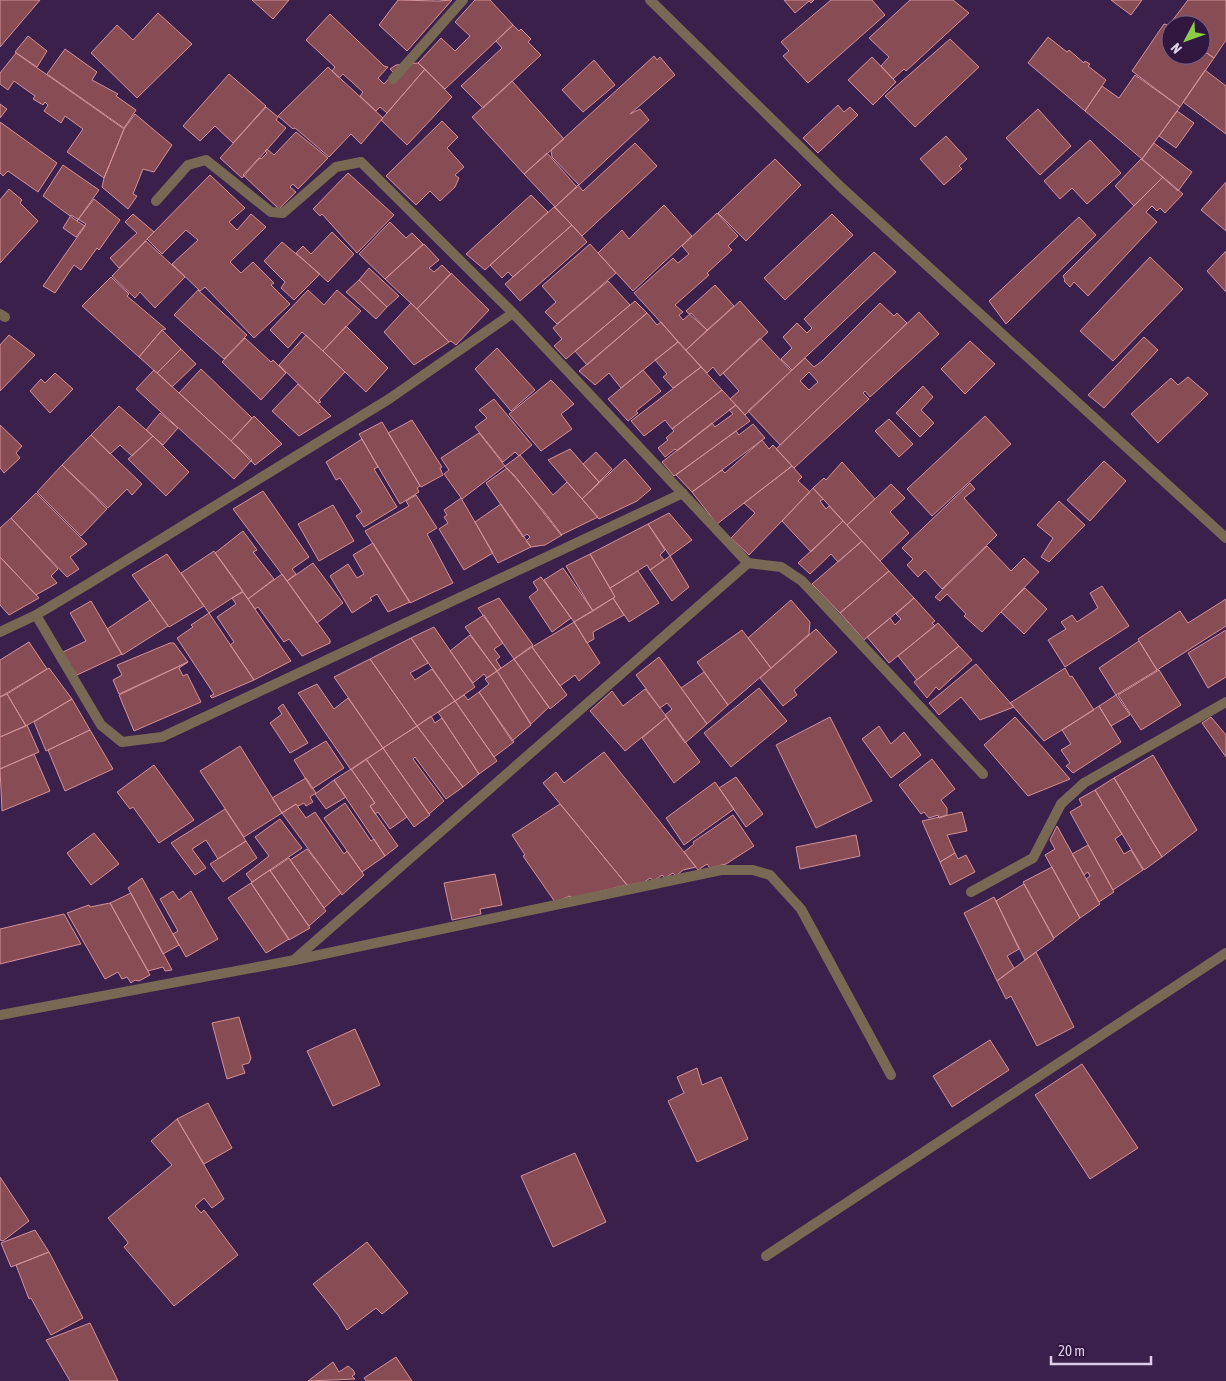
<svg xmlns="http://www.w3.org/2000/svg" width="1226" height="1381" font-family="'Asap Condensed',sans-serif">
<style>
.building{fill:#884d54;stroke:#d49199;fill-rule:evenodd}
.lines{fill:none;stroke-linecap:round;stroke-linejoin:round}
.street{stroke:#796854;stroke-width:10}
</style>
<rect width="100%" height="100%" fill="#3b204b"/>
<path class="building" d="M 0,0 L 40,0 L 0,47 Z
M 252,0 L 289,0 L 273,19 Z
M 398,0 L 438,1 L 452,0 L 407,51 L 379,25 Z
M 475,0 L 490,0 L 513,25 L 445,89 L 418,63 L 441,38 L 455,51 L 470,36 L 455,22 Z
M 784,0 L 814,0 L 811,3 L 809,1 L 795,13 Z
M 831,0 L 872,0 L 885,15 L 808,83 L 783,56 L 789,51 L 781,42 Z
M 910,0 L 953,0 L 969,13 L 906,71 L 904,69 L 893,79 L 881,66 L 889,57 L 869,38 Z
M 1111,0 L 1142,0 L 1131,15 Z
M 1188,0 L 1226,0 L 1226,40 L 1214,58 L 1201,49 L 1201,25 L 1169,25 Z
M 158,13 L 192,44 L 137,98 L 91,53 L 117,25 L 133,40 Z
M 330,14 L 384,66 L 388,67 L 378,78 L 384,84 L 394,73 L 390,69 L 396,65 L 418,63 L 425,69 L 387,113 L 380,107 L 376,111 L 360,96 L 363,92 L 343,74 L 339,78 L 332,71 L 335,67 L 306,40 Z
M 1164,24 L 1171,26 L 1171,55 L 1201,55 L 1201,49 L 1214,58 L 1180,107 L 1132,71 Z
M 513,25 L 519,31 L 521,29 L 531,39 L 528,42 L 541,55 L 483,108 L 461,86 L 502,48 L 496,41 Z
M 28,36 L 47,51 L 37,67 L 15,52 Z
M 1048,37 L 1067,52 L 1069,50 L 1084,63 L 1085,61 L 1090,64 L 1088,66 L 1106,80 L 1085,111 L 1028,63 Z
M 950,39 L 979,67 L 915,127 L 885,96 Z
M 65,49 L 97,72 L 92,80 L 118,94 L 116,96 L 136,110 L 124,128 L 47,74 Z
M 16,53 L 124,129 L 104,178 L 67,152 L 83,129 L 65,116 L 61,123 L 44,111 L 48,105 L 45,102 L 43,105 L 33,99 L 35,96 L 14,81 L 8,90 L 0,84 L 0,73 Z
M 654,56 L 657,60 L 660,57 L 675,75 L 630,114 L 640,109 L 649,120 L 579,185 L 552,157 L 551,150 Z
M 872,57 L 896,82 L 873,105 L 848,80 Z
M 594,60 L 615,85 L 583,112 L 562,90 Z
M 328,67 L 383,118 L 361,144 L 351,134 L 329,157 L 295,128 L 293,129 L 278,116 Z
M 425,69 L 452,97 L 407,145 L 381,120 Z
M 1205,70 L 1226,86 L 1226,134 L 1183,102 Z
M 229,74 L 266,106 L 233,143 L 215,126 L 200,141 L 183,126 Z
M 1135,75 L 1180,107 L 1142,159 L 1085,111 L 1102,86 L 1119,98 Z
M 512,81 L 564,139 L 524,174 L 472,117 Z
M 0,104 L 7,109 L 0,118 Z
M 838,105 L 844,112 L 850,107 L 858,115 L 818,153 L 803,138 Z
M 266,107 L 278,117 L 276,120 L 286,128 L 242,178 L 220,158 Z
M 1038,109 L 1071,146 L 1040,175 L 1006,138 Z
M 1177,111 L 1194,123 L 1176,148 L 1159,136 Z
M 135,114 L 172,145 L 154,172 L 143,169 L 133,194 L 137,196 L 128,209 L 102,187 L 104,178 L 124,129 Z
M 442,121 L 458,137 L 447,148 L 464,167 L 455,175 L 459,178 L 455,187 L 440,201 L 430,191 L 416,205 L 386,176 Z
M 0,122 L 57,163 L 38,192 L 8,171 L 3,176 L 0,173 Z
M 296,132 L 328,158 L 298,189 L 293,184 L 290,187 L 296,192 L 279,209 L 243,175 L 259,158 L 261,159 L 267,153 L 265,151 L 267,149 L 274,155 Z
M 946,136 L 967,159 L 959,166 L 962,169 L 944,185 L 920,159 Z
M 1090,140 L 1121,173 L 1087,204 L 1072,188 L 1060,199 L 1044,181 Z
M 635,143 L 657,166 L 582,236 L 555,207 L 578,185 L 583,191 Z
M 1154,143 L 1192,172 L 1178,191 L 1142,159 Z
M 547,153 L 577,187 L 555,207 L 524,174 Z
M 775,159 L 801,185 L 746,241 L 718,213 Z
M 1141,159 L 1163,177 L 1134,206 L 1115,186 Z
M 63,165 L 99,190 L 77,221 L 43,196 Z
M 348,173 L 394,215 L 357,253 L 322,214 L 320,216 L 313,209 Z
M 210,175 L 245,208 L 229,222 L 237,230 L 251,214 L 266,227 L 230,262 L 241,273 L 253,262 L 274,283 L 271,285 L 290,304 L 254,338 L 205,287 L 200,291 L 172,264 L 198,240 L 186,230 L 162,254 L 147,239 Z
M 1163,177 L 1183,194 L 1165,213 L 1160,208 L 1157,211 L 1152,206 L 1146,212 L 1157,222 L 1088,296 L 1074,282 L 1070,287 L 1064,281 L 1065,280 L 1063,276 Z
M 1226,182 L 1226,231 L 1201,210 Z
M 9,189 L 22,200 L 20,203 L 38,221 L 0,263 L 0,200 Z
M 531,195 L 548,212 L 485,270 L 466,254 Z
M 94,199 L 120,220 L 99,250 L 97,248 L 81,270 L 74,265 L 55,293 L 43,286 L 85,226 L 77,221 Z
M 664,205 L 692,236 L 633,291 L 598,253 L 622,230 L 629,239 Z
M 554,207 L 572,225 L 513,277 L 508,272 L 502,278 L 490,265 Z
M 717,213 L 738,236 L 728,246 L 732,250 L 707,273 L 709,275 L 675,305 L 683,312 L 679,315 L 683,320 L 691,313 L 707,330 L 686,350 L 634,293 L 673,258 L 678,263 L 689,254 L 682,246 Z
M 133,214 L 154,232 L 119,268 L 110,258 L 137,233 L 125,222 Z
M 832,214 L 853,235 L 785,300 L 764,278 Z
M 71,215 L 86,224 L 76,237 L 63,228 Z
M 1079,217 L 1096,235 L 1006,324 L 989,301 Z
M 390,222 L 406,238 L 412,233 L 423,244 L 385,279 L 359,254 Z
M 572,225 L 587,242 L 520,301 L 505,284 Z
M 332,232 L 354,254 L 328,282 L 296,253 L 303,246 L 311,254 Z
M 146,241 L 185,277 L 155,308 L 140,292 L 135,298 L 112,276 Z
M 282,242 L 320,274 L 294,300 L 281,288 L 285,282 L 264,261 Z
M 424,244 L 439,260 L 429,268 L 434,272 L 442,265 L 451,274 L 417,309 L 385,279 Z
M 590,244 L 616,273 L 557,324 L 545,312 L 556,302 L 542,286 Z
M 1226,251 L 1226,292 L 1207,271 Z
M 874,252 L 896,272 L 792,370 L 781,359 L 792,348 L 783,337 L 797,323 L 807,333 L 812,328 L 804,319 Z
M 1150,257 L 1183,289 L 1113,361 L 1080,331 Z
M 369,268 L 399,296 L 387,307 L 359,280 Z
M 451,273 L 489,310 L 456,345 L 451,341 L 449,342 L 417,309 Z
M 111,277 L 129,294 L 127,296 L 166,329 L 162,330 L 139,357 L 82,306 Z
M 359,280 L 387,307 L 376,319 L 346,292 Z
M 608,281 L 630,305 L 566,359 L 554,346 L 562,339 L 553,328 Z
M 715,285 L 734,306 L 707,330 L 686,311 Z
M 198,290 L 247,335 L 224,359 L 174,315 Z
M 308,290 L 324,305 L 337,290 L 361,311 L 323,351 L 302,332 L 288,348 L 270,330 Z
M 635,301 L 647,313 L 587,365 L 575,351 Z
M 740,301 L 768,332 L 720,376 L 713,367 L 707,373 L 686,350 Z
M 411,303 L 449,342 L 414,365 L 384,332 Z
M 880,303 L 894,316 L 897,313 L 907,323 L 780,445 L 748,411 L 805,358 L 814,367 L 822,361 ZM 809,372 L 818,382 L 809,390 L 800,381 Z
M 919,312 L 939,334 L 870,397 L 865,391 L 863,393 L 869,399 L 794,468 L 776,449 Z
M 647,313 L 657,325 L 661,322 L 678,342 L 621,388 L 609,373 L 595,385 L 579,371 Z
M 346,326 L 388,368 L 366,392 L 323,351 Z
M 162,330 L 181,349 L 157,373 L 139,357 Z
M 9,335 L 35,355 L 0,391 L 0,345 Z
M 306,335 L 345,372 L 319,400 L 321,402 L 318,403 L 279,365 Z
M 1144,337 L 1158,350 L 1104,408 L 1088,395 Z
M 245,338 L 271,362 L 273,360 L 286,373 L 261,400 L 222,362 Z
M 760,338 L 791,371 L 745,415 L 730,399 L 739,391 L 723,373 Z
M 970,341 L 995,364 L 965,394 L 941,369 Z
M 678,342 L 701,367 L 673,388 L 663,377 L 667,374 L 655,360 Z
M 497,348 L 535,390 L 511,411 L 475,369 Z
M 181,349 L 196,364 L 172,387 L 157,373 Z
M 701,367 L 722,390 L 672,429 L 665,420 L 644,436 L 631,421 Z
M 201,369 L 252,418 L 231,441 L 179,393 Z
M 154,370 L 252,460 L 234,479 L 136,389 Z
M 643,370 L 661,391 L 636,411 L 638,413 L 628,421 L 608,399 Z
M 55,373 L 73,389 L 50,413 L 30,391 L 41,379 L 45,383 Z
M 1188,377 L 1208,394 L 1158,443 L 1131,414 L 1171,378 L 1178,385 Z
M 551,380 L 574,404 L 561,414 L 572,429 L 541,451 L 509,414 Z
M 298,384 L 331,416 L 299,436 L 272,411 Z
M 923,386 L 933,397 L 921,410 L 934,423 L 920,437 L 896,413 Z
M 722,390 L 736,405 L 677,451 L 675,449 L 665,457 L 658,448 L 668,440 L 666,438 L 674,431 L 672,429 Z
M 494,399 L 532,445 L 519,456 L 515,452 L 503,462 L 475,427 L 487,418 L 479,410 Z
M 736,405 L 750,421 L 674,476 L 662,462 L 712,423 L 715,427 L 733,414 L 729,410 Z
M 119,406 L 153,436 L 132,456 L 120,445 L 110,454 L 91,435 Z
M 160,413 L 178,428 L 163,445 L 146,430 Z
M 254,416 L 282,444 L 255,465 L 231,441 Z
M 985,416 L 1011,444 L 932,516 L 907,489 Z
M 889,419 L 913,444 L 899,457 L 875,431 Z
M 412,420 L 442,467 L 440,468 L 443,475 L 421,487 L 388,433 Z
M 382,422 L 420,486 L 417,488 L 419,492 L 400,504 L 359,434 Z
M 753,424 L 765,438 L 692,492 L 676,475 L 736,431 L 739,435 Z
M 0,425 L 22,446 L 16,453 L 20,458 L 4,473 L 0,468 Z
M 479,433 L 505,466 L 462,499 L 444,474 L 449,470 L 441,458 Z
M 91,435 L 142,484 L 132,495 L 127,489 L 108,508 L 62,465 Z
M 153,436 L 189,472 L 166,496 L 128,459 Z
M 362,439 L 378,467 L 374,469 L 397,507 L 364,527 L 356,516 L 362,512 L 340,478 L 336,480 L 326,462 Z
M 762,440 L 769,449 L 773,445 L 792,466 L 717,524 L 692,492 L 722,470 L 725,473 Z
M 570,449 L 599,482 L 582,499 L 548,460 Z
M 596,452 L 612,469 L 599,482 L 583,464 Z
M 520,455 L 553,495 L 567,482 L 598,517 L 561,535 L 515,476 L 506,468 L 505,466 Z
M 625,459 L 651,489 L 637,501 L 599,519 L 582,499 Z
M 1104,461 L 1126,481 L 1090,521 L 1067,500 Z
M 842,462 L 875,499 L 847,525 L 813,488 L 824,478 L 826,480 Z
M 62,465 L 107,509 L 81,536 L 37,492 Z
M 792,466 L 802,477 L 798,481 L 810,492 L 749,555 L 731,538 L 755,513 L 744,503 Z
M 507,468 L 542,509 L 562,535 L 545,545 L 531,547 L 526,541 L 530,537 L 527,534 L 523,537 L 486,483 Z
M 970,483 L 975,489 L 964,498 L 997,535 L 942,589 L 925,570 L 918,577 L 907,565 L 913,559 L 902,548 Z
M 891,484 L 905,498 L 890,512 L 909,533 L 880,561 L 847,525 Z
M 813,488 L 823,499 L 820,501 L 826,509 L 829,506 L 843,521 L 811,552 L 782,521 Z
M 263,491 L 309,557 L 292,569 L 296,574 L 287,581 L 233,509 Z
M 36,493 L 87,544 L 70,557 L 79,569 L 67,577 L 11,518 Z
M 416,495 L 437,528 L 427,534 L 453,583 L 410,603 L 365,531 L 409,506 L 406,501 Z
M 461,498 L 493,553 L 464,570 L 439,529 L 448,523 L 444,517 L 447,515 L 444,510 Z
M 1059,501 L 1085,525 L 1049,562 L 1041,557 L 1053,538 L 1037,525 Z
M 501,504 L 531,547 L 498,563 L 475,522 Z
M 333,505 L 354,541 L 319,561 L 298,524 Z
M 669,513 L 692,540 L 670,556 L 648,524 Z
M 11,518 L 58,569 L 51,576 L 57,583 L 36,595 L 0,557 L 0,528 Z
M 843,521 L 862,541 L 838,562 L 831,554 L 810,574 L 798,563 Z
M 648,524 L 665,550 L 660,555 L 664,560 L 650,570 L 647,565 L 610,588 L 590,554 Z
M 243,531 L 257,550 L 253,552 L 274,579 L 248,599 L 215,553 Z
M 862,541 L 889,571 L 840,613 L 812,584 Z
M 373,543 L 410,602 L 388,612 L 377,594 L 370,598 L 372,600 L 352,613 L 330,576 L 348,564 L 357,578 L 364,574 L 353,555 Z
M 987,546 L 1011,571 L 1024,558 L 1039,572 L 982,632 L 964,616 L 966,614 L 947,594 L 940,601 L 935,597 Z
M 214,551 L 243,591 L 209,613 L 181,573 Z
M 167,554 L 204,606 L 169,627 L 132,575 Z
M 590,554 L 615,597 L 593,611 L 566,566 Z
M 670,556 L 689,587 L 672,601 L 650,570 Z
M 0,557 L 39,598 L 9,615 L 0,605 Z
M 313,563 L 343,603 L 317,623 L 287,581 Z
M 563,568 L 593,611 L 574,622 L 544,580 Z
M 638,571 L 659,603 L 629,622 L 613,598 L 615,597 L 610,588 Z
M 889,571 L 914,598 L 864,640 L 840,613 Z
M 282,574 L 330,640 L 330,643 L 302,656 L 289,639 L 284,642 L 258,607 L 255,609 L 248,599 Z
M 541,577 L 571,618 L 552,632 L 529,597 L 538,590 L 533,582 Z
M 1102,586 L 1129,626 L 1065,667 L 1048,640 L 1066,629 L 1061,622 L 1072,615 L 1077,622 L 1098,608 L 1090,593 Z
M 1025,588 L 1047,609 L 1024,634 L 1001,612 Z
M 243,592 L 291,661 L 254,680 L 230,645 L 234,642 L 217,617 L 236,604 L 232,598 Z
M 499,598 L 533,645 L 514,659 L 478,608 Z
M 613,598 L 624,615 L 593,632 L 594,639 L 587,643 L 574,622 Z
M 914,598 L 935,621 L 932,623 L 935,626 L 889,663 L 867,637 L 890,618 L 895,625 L 901,619 L 896,614 Z
M 1226,599 L 1226,626 L 1157,670 L 1138,639 L 1180,611 L 1188,623 Z
M 150,600 L 168,626 L 122,655 L 107,629 Z
M 791,600 L 810,622 L 809,634 L 771,668 L 748,638 Z
M 91,601 L 122,654 L 77,675 L 61,653 L 86,641 L 70,613 Z
M 209,613 L 254,680 L 212,698 L 210,696 L 214,694 L 177,638 L 193,627 L 191,625 Z
M 484,615 L 503,643 L 494,649 L 500,657 L 496,660 L 501,668 L 497,671 L 465,627 Z
M 574,622 L 600,663 L 579,681 L 575,675 L 560,686 L 532,647 Z
M 938,623 L 959,646 L 917,680 L 898,656 Z
M 434,627 L 475,687 L 455,701 L 411,638 Z
M 816,629 L 837,652 L 794,690 L 797,695 L 783,706 L 760,678 Z
M 742,630 L 771,668 L 728,705 L 697,662 Z
M 1226,630 L 1226,677 L 1208,688 L 1188,653 Z
M 470,635 L 497,671 L 487,678 L 484,674 L 473,683 L 450,651 Z
M 411,638 L 428,663 L 410,673 L 415,680 L 432,669 L 455,701 L 417,726 L 370,659 Z
M 1139,641 L 1157,670 L 1116,695 L 1099,668 Z
M 29,642 L 47,669 L 0,697 L 0,660 Z
M 170,643 L 174,643 L 188,662 L 119,694 L 113,680 L 122,675 L 117,665 Z
M 959,646 L 972,660 L 939,690 L 936,687 L 927,698 L 914,682 Z
M 532,647 L 567,695 L 550,709 L 514,659 Z
M 659,657 L 707,724 L 685,743 L 665,715 L 672,709 L 667,703 L 660,708 L 636,675 Z
M 370,659 L 417,726 L 383,748 L 334,677 Z
M 514,659 L 549,707 L 531,724 L 497,671 Z
M 188,662 L 179,668 L 183,676 L 187,674 L 201,702 L 134,731 L 119,695 Z
M 976,664 L 1014,707 L 980,720 L 961,697 L 939,715 L 929,703 Z
M 49,668 L 72,699 L 26,726 L 7,694 Z
M 1065,668 L 1070,677 L 1072,676 L 1094,710 L 1044,741 L 1010,703 Z
M 1159,670 L 1181,705 L 1141,730 L 1118,695 Z
M 497,671 L 531,725 L 512,741 L 479,692 L 489,684 L 485,679 Z
M 704,672 L 728,705 L 707,724 L 681,688 Z
M 317,684 L 334,709 L 348,698 L 383,748 L 351,770 L 298,693 Z
M 759,688 L 787,721 L 731,767 L 704,733 Z
M 645,689 L 667,717 L 625,751 L 590,711 L 612,691 L 623,706 Z
M 479,692 L 514,742 L 494,757 L 455,701 L 464,695 L 468,700 Z
M 7,694 L 26,726 L 0,737 L 0,697 Z
M 1116,695 L 1130,715 L 1111,726 L 1099,706 Z
M 72,699 L 90,730 L 46,751 L 34,722 Z
M 455,701 L 497,761 L 479,774 L 438,712 Z
M 283,704 L 308,743 L 290,753 L 270,723 L 282,714 L 278,708 Z
M 1099,706 L 1121,742 L 1073,773 L 1066,766 L 1070,763 L 1061,750 L 1071,744 L 1062,730 Z
M 431,716 L 435,723 L 442,718 L 479,774 L 463,787 L 417,726 Z
M 667,717 L 700,762 L 674,783 L 642,738 Z
M 830,717 L 872,801 L 816,828 L 776,745 Z
M 1015,717 L 1045,750 L 1070,779 L 1028,796 L 984,745 Z
M 1211,717 L 1226,735 L 1226,757 L 1202,723 Z
M 27,725 L 39,752 L 0,769 L 0,737 Z
M 417,726 L 463,787 L 446,799 L 415,757 L 413,759 L 444,801 L 429,814 L 383,748 Z
M 879,726 L 891,744 L 904,732 L 921,755 L 891,778 L 862,739 Z
M 90,730 L 113,769 L 65,791 L 48,750 Z
M 326,741 L 344,768 L 312,789 L 294,760 Z
M 240,746 L 282,813 L 244,837 L 200,771 Z
M 383,748 L 430,815 L 414,827 L 366,759 Z
M 604,752 L 696,867 L 683,870 L 676,876 L 673,873 L 665,878 L 662,875 L 654,881 L 650,878 L 643,883 L 627,885 L 543,783 L 556,772 L 564,783 Z
M 34,754 L 50,791 L 2,811 L 0,769 Z
M 1153,755 L 1197,830 L 1162,857 L 1114,778 Z
M 366,759 L 407,817 L 390,829 L 378,812 L 375,814 L 370,806 L 375,803 L 351,769 Z
M 932,759 L 955,789 L 941,800 L 947,808 L 947,815 L 939,818 L 938,815 L 929,818 L 924,812 L 921,814 L 899,785 Z
M 154,765 L 194,820 L 159,843 L 133,807 L 130,809 L 117,792 Z
M 351,769 L 375,803 L 370,806 L 398,846 L 385,856 L 334,780 Z
M 736,777 L 763,814 L 746,827 L 719,788 Z
M 306,778 L 316,793 L 310,797 L 313,802 L 306,806 L 304,803 L 298,806 L 296,804 L 282,813 L 272,798 Z
M 1114,778 L 1162,857 L 1144,870 L 1095,790 Z
M 334,780 L 346,797 L 326,809 L 315,794 Z
M 715,782 L 734,809 L 684,845 L 666,818 Z
M 1095,790 L 1122,834 L 1115,839 L 1124,854 L 1131,850 L 1143,870 L 1113,890 L 1070,812 L 1082,805 L 1079,799 Z
M 345,803 L 371,841 L 374,839 L 385,856 L 362,872 L 324,818 Z
M 296,804 L 306,818 L 315,812 L 344,854 L 347,851 L 364,875 L 342,895 L 282,813 Z
M 560,804 L 627,885 L 572,898 L 570,896 L 555,902 L 523,856 L 525,855 L 512,835 Z
M 225,809 L 246,841 L 218,859 L 206,840 L 192,849 L 206,868 L 195,875 L 171,843 Z
M 962,812 L 967,831 L 947,835 L 955,853 L 940,862 L 922,821 Z
M 733,815 L 754,846 L 726,864 L 710,868 L 707,864 L 698,870 L 684,852 L 694,844 L 693,842 Z
M 280,819 L 302,848 L 252,882 L 246,874 L 269,856 L 255,837 Z
M 1057,826 L 1100,904 L 1080,918 L 1045,855 L 1055,849 L 1050,840 Z
M 94,833 L 119,864 L 91,885 L 67,853 Z
M 856,835 L 860,856 L 800,869 L 796,847 Z
M 246,841 L 257,858 L 223,882 L 210,864 Z
M 1088,845 L 1114,892 L 1099,902 L 1086,879 L 1090,876 L 1088,872 L 1084,875 L 1072,854 Z
M 307,849 L 341,893 L 324,908 L 290,860 Z
M 955,853 L 958,859 L 966,855 L 975,872 L 950,885 L 940,862 Z
M 289,858 L 326,911 L 309,926 L 270,871 Z
M 1052,867 L 1080,918 L 1054,938 L 1023,882 Z
M 270,870 L 310,928 L 289,940 L 251,883 Z
M 495,874 L 502,905 L 480,909 L 481,914 L 452,920 L 444,883 Z
M 142,878 L 179,945 L 163,954 L 128,888 Z
M 251,883 L 289,939 L 266,953 L 228,898 Z
M 1024,884 L 1054,939 L 1025,960 L 996,901 Z
M 173,891 L 179,900 L 191,891 L 218,939 L 186,957 L 173,934 L 178,931 L 160,899 Z
M 131,893 L 171,968 L 172,970 L 165,971 L 163,967 L 148,971 L 110,903 Z
M 994,897 L 1019,949 L 1007,956 L 1014,968 L 997,981 L 964,913 Z
M 110,903 L 150,975 L 139,981 L 135,980 L 131,983 L 127,977 L 122,979 L 118,972 L 105,979 L 67,913 L 89,905 L 90,907 Z
M 64,914 L 81,944 L 0,964 L 0,929 Z
M 1036,952 L 1074,1027 L 1037,1046 L 1011,996 L 1006,999 L 997,981 Z
M 239,1017 L 251,1058 L 249,1063 L 242,1065 L 245,1073 L 227,1079 L 212,1023 Z
M 355,1029 L 380,1085 L 333,1106 L 307,1051 Z
M 990,1040 L 1009,1070 L 952,1107 L 933,1076 Z
M 1082,1064 L 1138,1148 L 1090,1179 L 1035,1095 Z
M 697,1068 L 702,1085 L 721,1077 L 748,1139 L 697,1162 L 668,1101 L 684,1093 L 677,1077 Z
M 208,1103 L 232,1148 L 204,1164 L 177,1119 Z
M 177,1119 L 224,1199 L 212,1208 L 204,1198 L 195,1206 L 201,1213 L 204,1210 L 238,1255 L 174,1306 L 124,1247 L 128,1243 L 127,1241 L 108,1218 L 172,1165 L 151,1141 Z
M 575,1153 L 606,1222 L 553,1247 L 521,1176 Z
M 0,1177 L 29,1221 L 3,1241 L 0,1240 Z
M 35,1230 L 49,1252 L 11,1267 L 1,1243 Z
M 367,1242 L 408,1293 L 382,1314 L 376,1308 L 347,1330 L 338,1315 L 313,1284 Z
M 49,1252 L 83,1318 L 51,1335 L 31,1298 L 29,1299 L 16,1265 Z
M 90,1323 L 118,1381 L 70,1381 L 46,1340 Z
M 396,1357 L 412,1381 L 366,1381 L 364,1378 Z
M 333,1362 L 339,1372 L 348,1366 L 353,1370 L 355,1374 L 352,1376 L 355,1379 L 308,1381 Z"/>
<g class="lines">
<path class="street" d="M 650,0 L 842,188 L 1226,538
M 393,79 L 463,0
M 156,201 L 188,165 L 206,160 L 271,212 L 283,213 L 336,167 L 361,162 L 513,313 L 748,563 L 781,567 L 802,581 L 983,774
M 0,314 L 5,317
M 36,615 L 101,725 L 122,742 L 162,737 L 683,493
M 0,632 L 36,615 L 88,584 L 389,399 L 513,313
M 971,892 L 1033,858 L 1061,804 L 1084,783 L 1226,702
M 295,959 L 748,563
M 0,1015 L 295,960 L 721,870 L 753,870 L 770,875 L 801,909 L 891,1075
M 766,1256 L 1226,953"/>
</g>
<g transform="translate(1186 40) rotate(229)"><circle r="24" fill="#311640" stroke="#765f83"/>
<path d="M0-4L9 19L0 12L-9 19Z" fill="#8ace47"/>
<text y="-8" font-size="14" font-weight="bold" text-anchor="middle" fill="#ddcce7">N</text>
</g>
<path d="M1051 1356v8h100v-8" fill="none" stroke="#ddcce7" stroke-width="2.5"/>
<text x="1058" y="1356" font-size="15" fill="#ddcce7" stroke="#311640" stroke-width="4" paint-order="stroke">20 m</text>
</svg>
